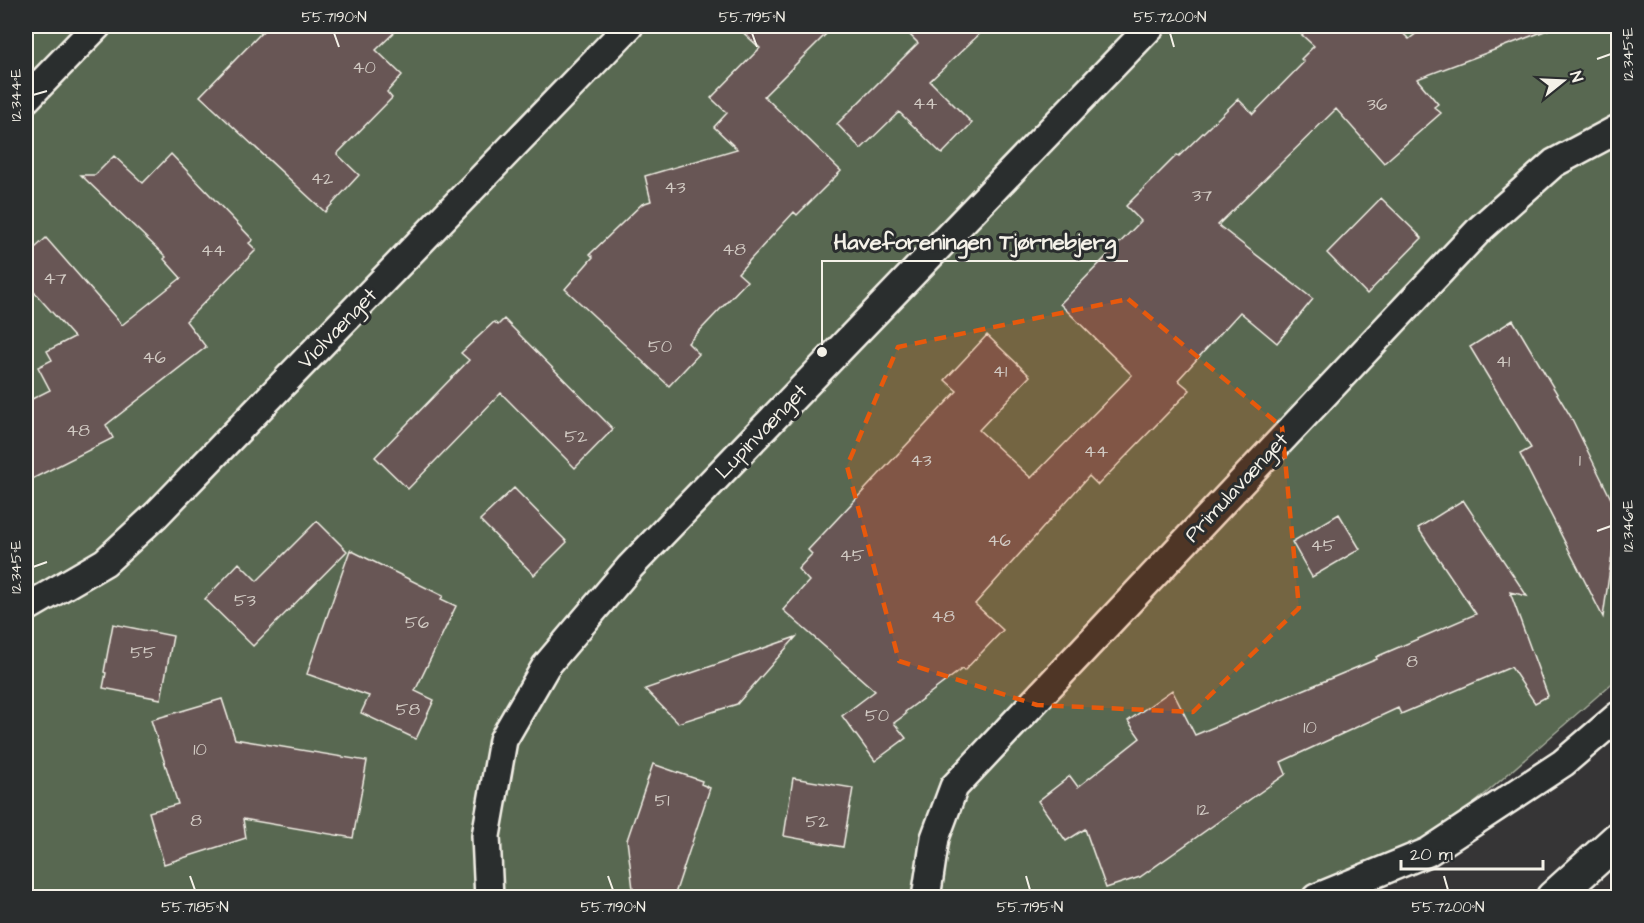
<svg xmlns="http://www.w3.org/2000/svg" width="1644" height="923" font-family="'Architects Daughter',sans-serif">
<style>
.green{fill:#596851;stroke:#a6ac9c;stroke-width:1.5}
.building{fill:#685654;stroke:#f4f1e8;stroke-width:1.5}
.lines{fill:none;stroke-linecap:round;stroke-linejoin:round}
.service-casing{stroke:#f4f1e8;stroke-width:32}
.tertiary-casing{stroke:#f4f1e8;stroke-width:38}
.service{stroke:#2a2d2e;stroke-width:27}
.tertiary{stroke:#2a2d2e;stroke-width:33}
.marked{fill:#e8590c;fill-opacity:0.2;stroke:#e8590c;stroke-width:4.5;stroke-dasharray:12 8;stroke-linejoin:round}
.ticks{fill:none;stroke:#f4f1e8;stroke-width:2}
.labels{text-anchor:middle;stroke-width:6;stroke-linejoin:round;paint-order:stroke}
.number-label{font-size:18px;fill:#d1cac3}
.street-label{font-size:21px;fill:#f4f1e8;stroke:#2a2d2e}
.leader{fill:none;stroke:#f4f1e8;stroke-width:2}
.callout-dot{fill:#f4f1e8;stroke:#2a2d2e;stroke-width:2}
.callout-label{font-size:22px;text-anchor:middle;font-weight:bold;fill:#f4f1e8;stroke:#2a2d2e;stroke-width:6;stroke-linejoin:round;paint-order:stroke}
.neatline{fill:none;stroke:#f4f1e8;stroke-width:2}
.ticks-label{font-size:15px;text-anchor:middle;fill:#f4f1e8}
</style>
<rect width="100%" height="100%" fill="#363536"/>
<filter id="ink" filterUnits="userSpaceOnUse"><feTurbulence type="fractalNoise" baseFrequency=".0167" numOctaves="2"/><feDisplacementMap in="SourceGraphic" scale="12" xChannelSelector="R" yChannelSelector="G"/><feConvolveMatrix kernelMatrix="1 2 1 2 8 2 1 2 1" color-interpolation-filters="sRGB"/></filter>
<g filter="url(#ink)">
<path class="green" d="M 26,26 L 1618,26 L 1618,678 L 1367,897 L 26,897 Z"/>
<path class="building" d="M 268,26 L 401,26 L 376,50 L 402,75 L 387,92 L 392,98 L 337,154 L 359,175 L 325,212 L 200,96 Z
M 736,26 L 834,26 L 764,96 L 841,171 L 797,215 L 794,212 L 738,273 L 747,281 L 688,343 L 699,354 L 669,386 L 565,289 L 593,257 L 590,254 L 642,204 L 651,201 L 645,176 L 737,149 L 714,127 L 727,113 L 711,98 L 760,48 Z
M 901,26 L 988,26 L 930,81 L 972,123 L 942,154 L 899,112 L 861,149 L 837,124 L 918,43 Z
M 1292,26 L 1395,26 L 1409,39 L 1426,26 L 1549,26 L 1550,29 L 1417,79 L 1438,104 L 1434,107 L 1441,113 L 1384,163 L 1336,109 L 1218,225 L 1313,299 L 1277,343 L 1240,312 L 1178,380 L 1190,390 L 1098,485 L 1089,476 L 975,604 L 1003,630 L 964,671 L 962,669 L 905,712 L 906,714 L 894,723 L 906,738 L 875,761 L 842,716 L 875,691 L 783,610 L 809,581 L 798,569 L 812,554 L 808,550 L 957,391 L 945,380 L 987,335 L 1030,376 L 979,430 L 1031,478 L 1132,375 L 1060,304 L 1141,221 L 1126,206 L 1177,155 L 1179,156 L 1238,99 L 1253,114 L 1304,62 L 1301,59 L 1314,46 Z
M 171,154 L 253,240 L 249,243 L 256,250 L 186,321 L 206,347 L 106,425 L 113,438 L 26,482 L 26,402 L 50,390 L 38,367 L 52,360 L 47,351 L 74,337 L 26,283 L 26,256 L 46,238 L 122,325 L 181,278 L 164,259 L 166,257 L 81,175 L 95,175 L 114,156 L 143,183 Z
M 1381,198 L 1422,238 L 1367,294 L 1327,253 Z
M 504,319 L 613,429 L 575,468 L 501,393 L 408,489 L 375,457 L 469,360 L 461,353 L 494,322 L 498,325 Z
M 1513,320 L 1571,417 L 1618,513 L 1603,617 L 1520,454 L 1531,448 L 1470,347 Z
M 514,488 L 567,542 L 534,575 L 480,520 Z
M 1463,500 L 1527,596 L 1510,592 L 1548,696 L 1535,703 L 1511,667 L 1401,714 L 1398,708 L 1281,762 L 1286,774 L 1140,877 L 1106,888 L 1085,829 L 1066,841 L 1038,801 L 1070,776 L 1078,787 L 1140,738 L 1128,721 L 1172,690 L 1195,735 L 1377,659 L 1376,657 L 1476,614 L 1418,528 Z
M 1339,514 L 1360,549 L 1312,577 L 1292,542 Z
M 317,521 L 347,551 L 253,646 L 205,599 L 239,563 L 257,581 Z
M 350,550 L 443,596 L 441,599 L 456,606 L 415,691 L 434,700 L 416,739 L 361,713 L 369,696 L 307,674 Z
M 113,624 L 173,636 L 161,699 L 103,688 L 106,673 L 104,672 Z
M 796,637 L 737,704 L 678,723 L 645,689 Z
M 222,699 L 235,739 L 367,761 L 353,838 L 243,819 L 246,838 L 164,864 L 149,812 L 178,804 L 151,720 Z
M 653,764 L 702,781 L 701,784 L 710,788 L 674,897 L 634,897 L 627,840 Z
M 793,778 L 853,788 L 843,847 L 784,836 Z"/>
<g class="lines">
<g class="service-casing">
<path id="service" d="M 26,99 L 97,26
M 26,608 L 105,562 L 156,515 L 629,26
M 489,898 L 486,836 L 503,740 L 546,666 L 630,567 L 1151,26
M 926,898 L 935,838 L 954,787 L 1481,228 L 1554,163 L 1618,129
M 1316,898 L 1428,852 L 1563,763 L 1618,716"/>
</g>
<g class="tertiary-casing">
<path id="tertiary" d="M 1553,898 L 1618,839"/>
</g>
<use href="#service" class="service"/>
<use href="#tertiary" class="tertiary"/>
</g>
</g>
<path class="marked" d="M 1128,299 L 1282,427 L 1299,608 L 1193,712 L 1037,705 L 899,661 L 847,466 L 898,347 Z"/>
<path class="ticks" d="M 334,33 L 339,47M 752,33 L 757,47M 1170,33 L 1174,47M 1597,59 L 1611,54M 33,95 L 47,91M 1597,531 L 1611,526M 33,567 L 47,562M 190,876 L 195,890M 608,876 L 613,890M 1026,876 L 1030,890M 1444,876 L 1448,890"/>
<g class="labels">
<g class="number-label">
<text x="364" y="73">40</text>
<text x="925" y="109">44</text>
<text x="1377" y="110">36</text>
<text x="322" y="184">42</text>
<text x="675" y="193">43</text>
<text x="1202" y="201">37</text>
<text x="734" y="255">48</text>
<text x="213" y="256">44</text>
<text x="55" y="284">47</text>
<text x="660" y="352">50</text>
<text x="154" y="363">46</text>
<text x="1503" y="367">41</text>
<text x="1000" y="377">41</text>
<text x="78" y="436">48</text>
<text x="576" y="442">52</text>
<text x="1096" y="457">44</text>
<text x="921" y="466">43</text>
<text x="1580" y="466">1</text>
<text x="999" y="546">46</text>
<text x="1323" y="551">45</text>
<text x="852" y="561">45</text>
<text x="245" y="606">53</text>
<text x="943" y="622">48</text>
<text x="417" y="628">56</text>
<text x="143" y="658">55</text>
<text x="1412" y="667">8</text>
<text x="408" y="715">58</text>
<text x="877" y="721">50</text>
<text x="1310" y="733">10</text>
<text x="200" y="755">10</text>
<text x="662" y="806">51</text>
<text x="1203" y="815">12</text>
<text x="196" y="826">8</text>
<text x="817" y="827">52</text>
</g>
<g class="street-label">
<text transform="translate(337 328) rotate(-46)" y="7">Violvænget</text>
<text transform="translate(761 431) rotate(-46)" y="7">Lupinvænget</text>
<text transform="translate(1236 487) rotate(-47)" y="7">Primulavænget</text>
</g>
</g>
<path class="leader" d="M822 352L822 261H1128"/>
<circle class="callout-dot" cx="822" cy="352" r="6"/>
<g class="callout-label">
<text x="975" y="249">Haveforeningen Tjørnebjerg</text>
</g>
<rect width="1644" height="923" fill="none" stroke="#2a2d2e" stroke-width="66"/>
<g transform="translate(1563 81) rotate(72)" stroke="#2a2d2e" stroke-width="4.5" paint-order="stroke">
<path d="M0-4.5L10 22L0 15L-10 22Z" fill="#f4f1e8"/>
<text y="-9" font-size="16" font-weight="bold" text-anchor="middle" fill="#f4f1e8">N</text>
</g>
<path d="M1401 860v9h142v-9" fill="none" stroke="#f4f1e8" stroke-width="3"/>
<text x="1410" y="860" font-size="18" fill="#f4f1e8" stroke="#2a2d2e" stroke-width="4.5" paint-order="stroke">20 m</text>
<rect x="33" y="33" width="1578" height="857" class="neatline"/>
<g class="ticks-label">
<text x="334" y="22">55.7190°N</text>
<text x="752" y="22">55.7195°N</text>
<text x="1170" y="22">55.7200°N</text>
<text transform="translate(1628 54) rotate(-90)" y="5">12.345°E</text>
<text transform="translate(16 95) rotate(-90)" y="5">12.344°E</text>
<text transform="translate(1628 526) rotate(-90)" y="5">12.346°E</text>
<text transform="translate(16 567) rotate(-90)" y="5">12.345°E</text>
<text x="195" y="912">55.7185°N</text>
<text x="613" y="912">55.7190°N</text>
<text x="1030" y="912">55.7195°N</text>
<text x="1448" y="912">55.7200°N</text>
</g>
</svg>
